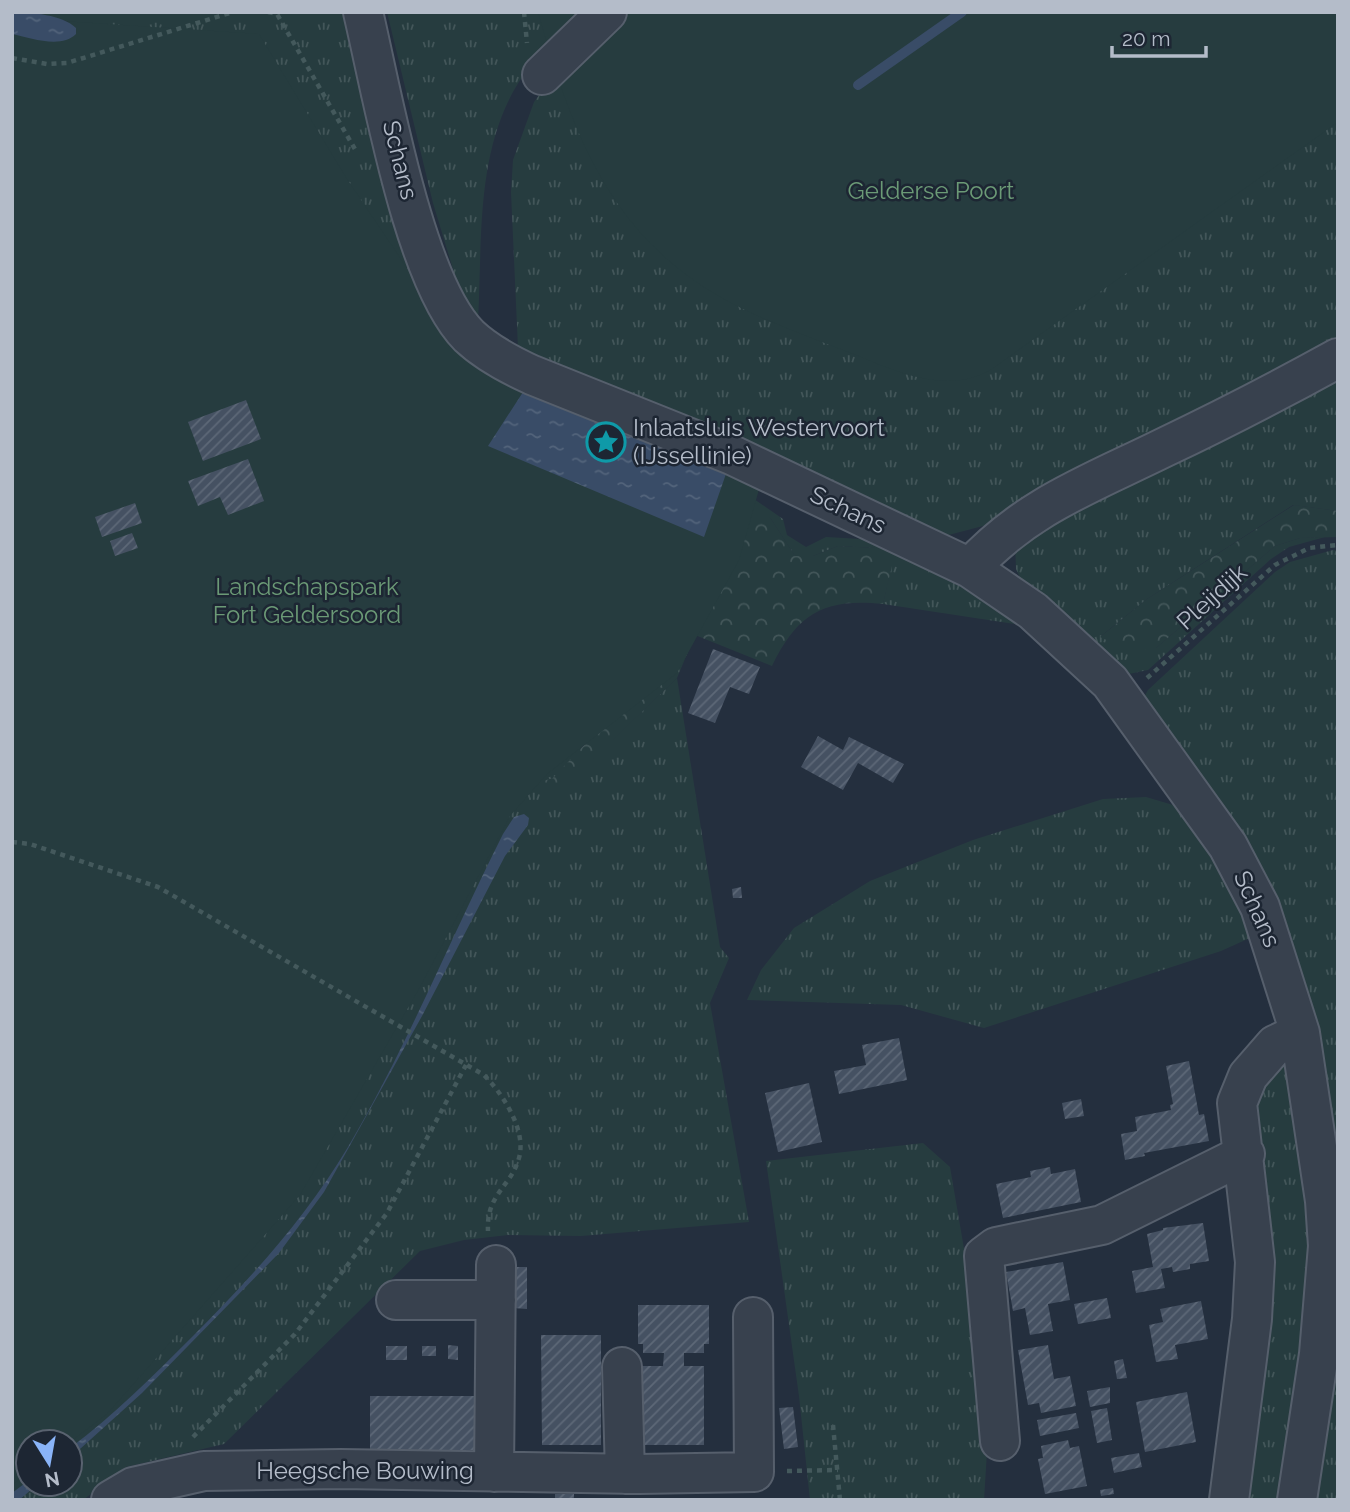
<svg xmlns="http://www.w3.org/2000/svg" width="1350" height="1512" font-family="Raleway,sans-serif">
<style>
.grass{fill:url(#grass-tufts);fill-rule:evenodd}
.forest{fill:url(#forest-crowns)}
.park{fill:#263c3f}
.water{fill:url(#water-ripples)}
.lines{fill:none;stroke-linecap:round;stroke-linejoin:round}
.stream{stroke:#394c67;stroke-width:10}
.building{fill:url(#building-hatch)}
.minor-casing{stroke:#565f6c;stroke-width:42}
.path{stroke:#44595c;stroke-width:4.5;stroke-dasharray:5 5;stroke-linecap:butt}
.minor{stroke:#38414e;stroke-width:38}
.labels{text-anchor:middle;stroke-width:5;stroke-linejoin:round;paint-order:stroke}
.street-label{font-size:24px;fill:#b4bcc9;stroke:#1d2633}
.park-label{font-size:24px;fill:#6b9a76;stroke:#1d2633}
.poi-label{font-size:24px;fill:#b4bcc9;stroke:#1d2633;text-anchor:start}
</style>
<defs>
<pattern id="grass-tufts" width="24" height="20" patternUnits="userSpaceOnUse" patternTransform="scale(1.75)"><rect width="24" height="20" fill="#263c3f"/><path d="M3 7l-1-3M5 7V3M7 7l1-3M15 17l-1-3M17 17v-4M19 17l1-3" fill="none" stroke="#435659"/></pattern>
<pattern id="forest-crowns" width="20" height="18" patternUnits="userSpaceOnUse" patternTransform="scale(1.75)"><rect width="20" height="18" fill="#263c3f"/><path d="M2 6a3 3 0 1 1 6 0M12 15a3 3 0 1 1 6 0" fill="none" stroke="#435659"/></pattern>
<pattern id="water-ripples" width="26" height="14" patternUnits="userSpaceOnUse" patternTransform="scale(1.75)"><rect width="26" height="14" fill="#394c67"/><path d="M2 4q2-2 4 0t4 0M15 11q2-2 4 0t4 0" fill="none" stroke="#53647b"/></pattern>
<pattern id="building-hatch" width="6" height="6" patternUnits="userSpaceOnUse" patternTransform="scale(1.75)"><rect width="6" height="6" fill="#455162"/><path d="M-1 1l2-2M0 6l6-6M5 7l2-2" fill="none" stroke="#5d6877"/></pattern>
</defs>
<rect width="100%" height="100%" fill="#242f3e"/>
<path class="grass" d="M 30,12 L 349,12 L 396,193 L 652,617 L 557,793 L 677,678 L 720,947 L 729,958 L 710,1003 L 749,1222 L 581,1236 L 508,1235 L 464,1240 L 420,1251 L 224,1444 L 126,1467 L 83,1500 L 12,1500 L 12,677 L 70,22 ZM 28,1442 L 70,1442 L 70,1484 L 28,1484 Z
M 387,12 L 590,12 C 573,27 553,41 537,58 C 473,130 483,232 478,321 L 466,312 L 433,203 Z
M 1338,12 L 1338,338 L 1002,521 L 937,538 L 518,348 L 511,192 L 513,160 L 534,102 L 554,75 Z
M 1338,367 L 1338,511 L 1293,505 L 1147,599 L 1101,636 L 1156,648 L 1275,546 L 1300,538 L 1325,537 L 1289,547 L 1271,559 L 1148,670 L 1124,675 L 1026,590 L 1016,569 L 1015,541 Z
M 741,490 L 783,519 L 787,535 L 806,547 L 826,537 L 895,541 L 1022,625 L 883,604 L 895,549 L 838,546 L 813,556 L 795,556 L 771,519 L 736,493 Z
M 1333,550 L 1338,551 L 1338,1190 L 1316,1053 L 1143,699 L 1148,690 L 1275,572 L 1290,562 Z
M 1146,797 L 1190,810 L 1221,846 L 1252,937 L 1221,951 L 984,1028 L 901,1005 L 747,1000 L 761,970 L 794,928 L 870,881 L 973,840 L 1103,799 Z
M 1290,1056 L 1314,1218 L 1287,1500 L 1240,1500 L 1258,1083 Z
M 923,1143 L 950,1167 L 980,1342 L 987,1451 L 984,1500 L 810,1500 L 799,1396 L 766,1161 Z
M 1338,1287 L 1338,1500 L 1309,1500 Z"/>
<path class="forest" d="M 736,493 L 759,506 L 771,519 L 795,556 L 813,556 L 838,546 L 896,549 L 883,604 C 824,598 798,613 772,666 L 695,635 L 677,678 L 555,796 L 543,781 L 553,778 L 586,743 Z
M 1294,505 L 1338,511 L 1338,537 L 1300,538 L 1275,546 L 1156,648 L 1130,651 L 1100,637 L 1147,599 Z"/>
<path class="park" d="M 12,12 L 30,12 L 62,21 L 259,34 L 347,179 L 450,332 L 760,486 L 739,560 L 677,673 L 547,774 L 510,816 L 420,987 L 300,1195 L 107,1414 L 70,1442 L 28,1442 L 28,1473 L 12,1485 Z
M 538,12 L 1338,12 L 1338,122 L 992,369 C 949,395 899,373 856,355 C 815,339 772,324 733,304 C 611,240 573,136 538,12 Z"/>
<path class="water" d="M 12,12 C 31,12 63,15 76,28 L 76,34 C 61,49 31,38 12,34 Z
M 525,389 L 727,471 L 704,537 L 488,446 Z
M 524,814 L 529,818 L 528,825 L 505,856 L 422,1016 L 324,1192 L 279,1253 L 142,1393 L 70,1458 L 70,1448 C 114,1415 152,1377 191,1338 C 250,1279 305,1219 348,1147 C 407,1047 451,937 503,834 L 514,817 Z
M 28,1481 L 28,1484 L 38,1484 L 19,1500 L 12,1500 L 12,1493 Z"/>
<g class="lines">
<path class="stream" d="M 858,85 L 962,12"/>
</g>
<path class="building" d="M 246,400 L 261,439 L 203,461 L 188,422 Z
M 248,459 L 264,501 L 228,515 L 220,497 L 198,506 L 188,481 Z
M 135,503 L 142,523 L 102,537 L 95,517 Z
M 132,533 L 138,548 L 115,556 L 110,541 Z
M 713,649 L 760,667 L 749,694 L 730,687 L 715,723 L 688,713 Z
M 818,736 L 843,750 L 849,737 L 904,764 L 893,783 L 858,763 L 843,790 L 801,767 Z
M 741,887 L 742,898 L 733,898 L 732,889 Z
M 899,1038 L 907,1080 L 839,1094 L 834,1071 L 866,1065 L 862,1045 Z
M 1189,1061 L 1199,1115 L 1204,1114 L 1209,1141 L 1144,1153 L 1145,1156 L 1125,1160 L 1121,1134 L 1137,1131 L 1135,1117 L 1171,1110 L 1170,1105 L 1173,1104 L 1166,1066 Z
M 809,1083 L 822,1142 L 778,1152 L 765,1093 Z
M 1081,1099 L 1084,1116 L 1065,1119 L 1062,1103 Z
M 1050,1167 L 1051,1174 L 1075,1169 L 1081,1202 L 1003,1218 L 996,1184 L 1031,1177 L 1030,1171 Z
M 1203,1223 L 1209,1261 L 1190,1264 L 1190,1269 L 1173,1272 L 1172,1267 L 1161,1269 L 1165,1288 L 1136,1293 L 1132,1271 L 1153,1267 L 1147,1234 L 1163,1230 L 1163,1228 Z
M 1063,1262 L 1070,1300 L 1048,1304 L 1053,1331 L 1030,1335 L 1025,1308 L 1013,1311 L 1006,1272 Z
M 513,1267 L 527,1267 L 527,1309 L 513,1308 Z
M 1107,1298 L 1111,1318 L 1078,1324 L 1074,1304 Z
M 1201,1301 L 1208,1339 L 1175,1345 L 1178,1359 L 1156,1362 L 1149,1325 L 1163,1322 L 1160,1309 Z
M 638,1305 L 709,1305 L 709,1344 L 704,1344 L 704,1353 L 684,1353 L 684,1366 L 704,1366 L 704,1445 L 643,1445 L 643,1366 L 663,1366 L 664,1353 L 643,1353 L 643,1344 L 638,1344 Z
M 541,1335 L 601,1335 L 601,1445 L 542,1445 Z
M 448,1345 L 458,1346 L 458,1360 L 448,1359 Z
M 1048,1345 L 1054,1379 L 1070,1376 L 1076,1406 L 1041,1413 L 1039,1403 L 1028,1405 L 1018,1350 Z
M 386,1346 L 407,1346 L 407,1360 L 386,1360 Z
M 422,1346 L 436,1346 L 436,1356 L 422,1356 Z
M 1123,1359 L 1127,1378 L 1117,1379 L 1114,1361 Z
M 1110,1387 L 1110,1403 L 1090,1407 L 1087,1391 Z
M 1187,1392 L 1196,1442 L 1145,1452 L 1136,1402 Z
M 370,1396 L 474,1396 L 474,1450 L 370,1450 Z
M 793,1407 L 798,1447 L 784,1449 L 779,1408 Z
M 1107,1408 L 1112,1440 L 1097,1443 L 1091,1411 Z
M 1076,1413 L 1079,1428 L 1040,1436 L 1037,1420 Z
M 1068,1440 L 1070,1448 L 1079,1446 L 1087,1486 L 1045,1494 L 1038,1459 L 1043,1458 L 1041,1446 Z
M 1139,1453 L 1142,1467 L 1114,1473 L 1111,1458 Z
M 1113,1488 L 1114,1494 L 1101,1496 L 1100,1490 Z
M 555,1494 L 574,1494 L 574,1500 L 555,1500 Z"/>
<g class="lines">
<g class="minor-casing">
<path id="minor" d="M 363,12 C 382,92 414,281 469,336 C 487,353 510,365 532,375 L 732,455 L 970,568 L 1033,611 L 1110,682 L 1228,846 L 1260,907 L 1300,1033 L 1325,1201 L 1328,1246 L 1319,1354 L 1297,1500
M 542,75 L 607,12
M 970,568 C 1027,506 1090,484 1163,448 C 1222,420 1280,390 1338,358
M 396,1300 L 496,1300
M 622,1367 L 625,1474
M 1000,1441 L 984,1256 L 996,1247 L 1102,1225 L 1245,1154
M 494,1472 L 496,1265
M 111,1500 L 133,1487 L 204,1471 L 341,1469 L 639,1474 L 754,1472 L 753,1317
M 1229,1500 L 1252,1319 L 1255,1262 L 1237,1103 L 1248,1076 L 1275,1045 L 1300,1033"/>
</g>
<path class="path" d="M 268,12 L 277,14 L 356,151
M 524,12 L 527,43
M 12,58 L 47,64 L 67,63 L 233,12
M 1147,678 L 1275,565 L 1309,548 L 1338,545
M 12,842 L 30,844 L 158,887 L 484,1075 C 502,1093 527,1130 519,1158 C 511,1187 486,1194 488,1231
M 833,1425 L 840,1500
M 193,1437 L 295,1334 L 387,1213 L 466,1065
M 787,1471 L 838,1470"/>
<use href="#minor" class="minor"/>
</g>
<defs>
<g id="sight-ring" transform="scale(2.0125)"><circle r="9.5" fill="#1d2633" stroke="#0f9aa8" stroke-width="1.5"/><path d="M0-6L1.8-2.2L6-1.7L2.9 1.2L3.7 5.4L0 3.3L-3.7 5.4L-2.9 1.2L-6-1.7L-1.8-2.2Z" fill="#0f9aa8"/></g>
</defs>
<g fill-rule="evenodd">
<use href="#sight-ring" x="606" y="442"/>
</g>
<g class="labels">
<g class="street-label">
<text transform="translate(400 160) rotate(76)" y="8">Schans</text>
<text transform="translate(848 510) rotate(25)" y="8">Schans</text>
<text transform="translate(1212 597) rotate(-42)" y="8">Pleijdijk</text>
<text transform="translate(1257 909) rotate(66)" y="8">Schans</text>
<text x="365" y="1479">Heegsche Bouwing</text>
</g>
<g class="park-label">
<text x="931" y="199">Gelderse Poort</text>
<text x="307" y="595">Landschapspark<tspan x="307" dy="28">Fort Geldersoord</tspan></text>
</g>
<g class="poi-label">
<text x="633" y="436">Inlaatsluis Westervoort<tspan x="633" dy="28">(IJssellinie)</tspan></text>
</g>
</g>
<rect width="1350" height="1512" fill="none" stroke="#b4bcc9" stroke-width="28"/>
<g transform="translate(49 1463) rotate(169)"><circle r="33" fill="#1d2633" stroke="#59626f" stroke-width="2"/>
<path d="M0-5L12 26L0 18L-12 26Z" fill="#8ab4f8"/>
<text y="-10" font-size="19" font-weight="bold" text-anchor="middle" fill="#b4bcc9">N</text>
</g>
<path d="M1112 46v10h94v-10" fill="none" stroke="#b4bcc9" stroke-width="3.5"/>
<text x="1122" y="46" font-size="21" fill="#b4bcc9" stroke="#1d2633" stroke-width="5" paint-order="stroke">20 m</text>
</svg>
